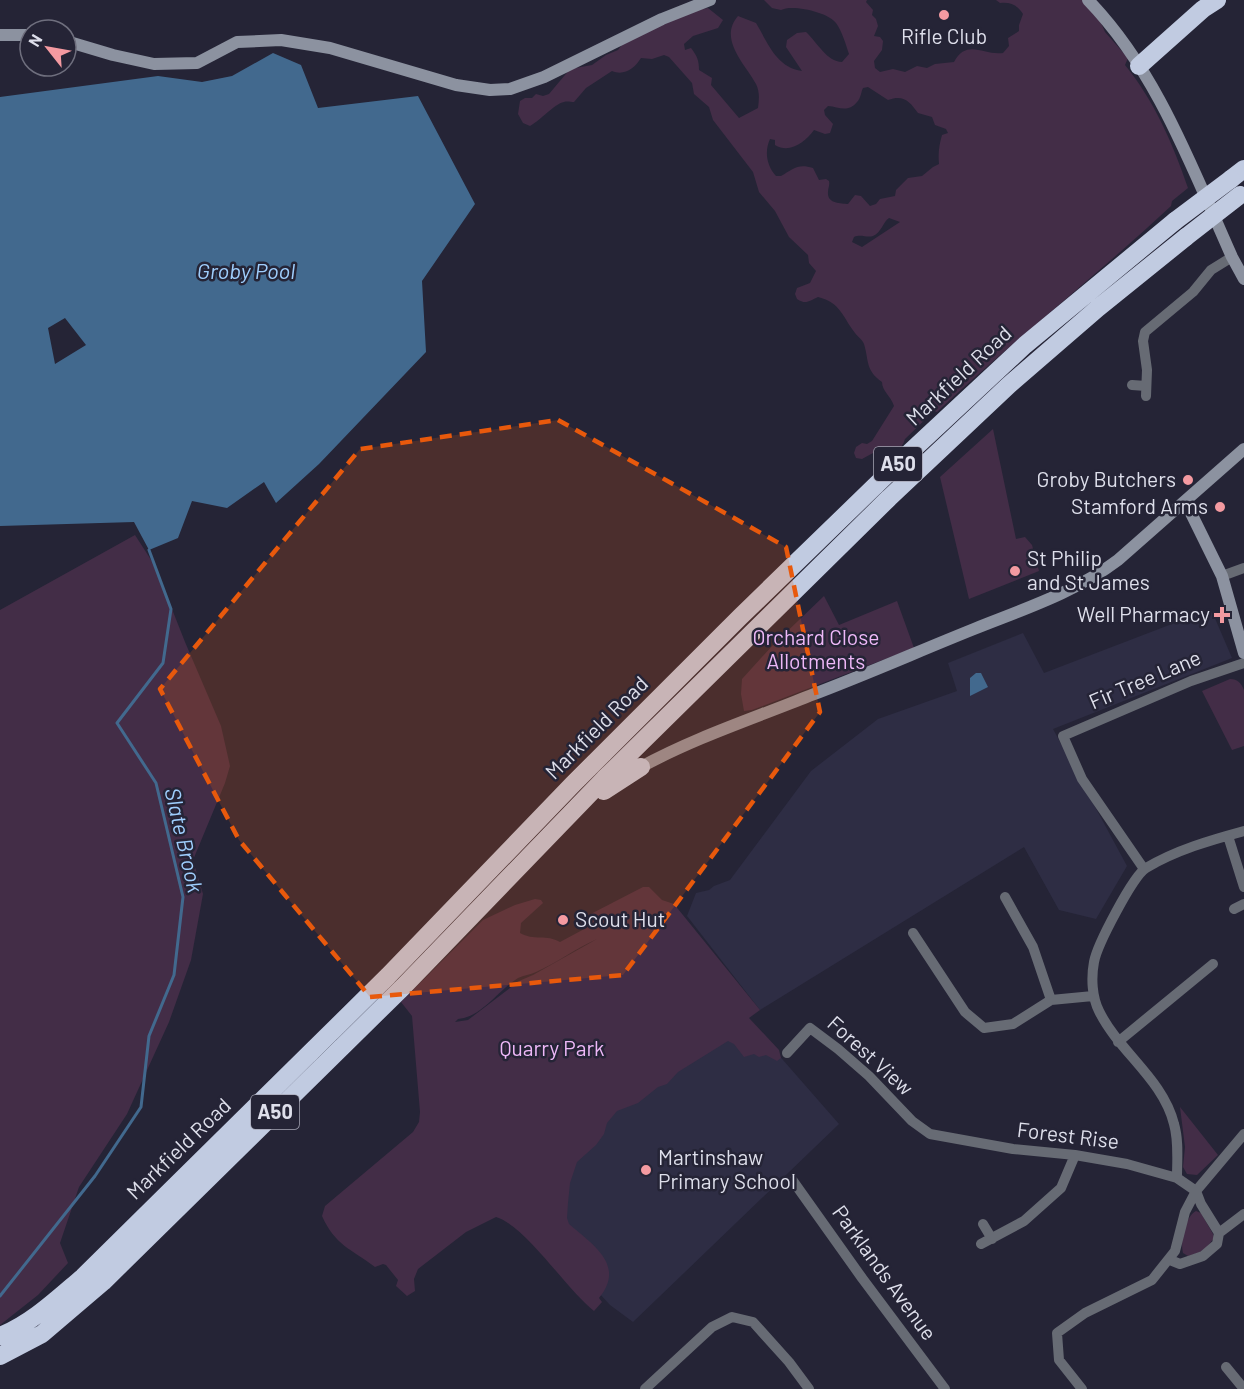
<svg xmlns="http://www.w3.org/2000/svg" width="1244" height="1389" font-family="Barlow,sans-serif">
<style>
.built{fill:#2e2d44}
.green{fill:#432d47;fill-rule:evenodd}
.water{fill:#42698e;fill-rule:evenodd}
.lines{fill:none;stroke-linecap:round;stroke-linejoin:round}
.stream{stroke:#42698e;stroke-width:3}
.street{stroke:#676b74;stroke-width:10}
.secondary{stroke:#8c92a0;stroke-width:12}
.highway{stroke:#c1cbe1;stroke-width:18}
.highway-bridge{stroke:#c1cbe1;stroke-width:18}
.marked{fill:#e8590c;fill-opacity:0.2;stroke:#e8590c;stroke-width:4.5;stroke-dasharray:12 8;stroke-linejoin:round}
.poi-dot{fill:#f49aa1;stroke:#252436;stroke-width:2}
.labels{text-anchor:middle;stroke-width:5;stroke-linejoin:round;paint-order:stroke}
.shield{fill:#252436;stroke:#a6a7b5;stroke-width:1.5}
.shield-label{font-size:20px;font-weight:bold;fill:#dedfeb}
.poi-label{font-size:21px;fill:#dedfeb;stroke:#252436;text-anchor:end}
.street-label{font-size:21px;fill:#dedfeb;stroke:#252436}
.park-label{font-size:21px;fill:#eeb8f8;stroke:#252436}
.water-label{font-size:22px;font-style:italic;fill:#9fcefd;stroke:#252436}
</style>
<rect width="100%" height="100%" fill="#252436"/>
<path class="built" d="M 1211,609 L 1232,658 L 1053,729 L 1127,866 L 1096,919 L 1059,910 L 1024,847 L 760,1010 L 687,916 L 696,893 L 709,890 L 714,886 L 730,880 L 811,771 L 878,719 L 957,691 L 948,663 L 1023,633 L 1044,673 Z
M 747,1019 L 839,1124 L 633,1322 L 610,1305 L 492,1177 Z"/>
<path class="green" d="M 764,0 L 867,0 L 866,2 L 873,10 L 872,15 L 876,19 L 878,26 L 874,36 L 880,37 L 883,41 L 882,50 L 874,61 L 875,68 L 880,72 L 893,69 L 905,72 L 917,66 L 927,68 L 935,64 L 954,62 C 967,38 984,56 1003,53 L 1009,46 L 1008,38 L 1019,31 L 1019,25 L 1023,14 C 1017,5 1011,2 1000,3 L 996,0 L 1094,0 L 1102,6 L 1098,16 L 1105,32 L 1128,58 L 1125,65 C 1155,102 1173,144 1188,188 L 1172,201 L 1171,206 C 1095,277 1013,341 937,412 L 934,411 L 905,439 C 902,450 892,457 881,461 L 873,453 L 862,459 L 856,458 L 854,453 L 856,447 L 862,443 L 867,444 L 872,441 L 894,406 C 891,396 882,391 882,382 C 865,370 869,360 864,344 C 862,339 858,337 855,333 C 842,316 841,303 818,297 C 809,301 806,305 797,299 L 795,294 L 797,288 L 810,283 L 816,271 L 809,263 L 808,255 L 789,237 L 775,211 L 759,192 L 753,172 L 713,120 L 709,107 L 694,94 L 692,83 L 669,57 L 664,55 L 652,59 L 641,58 C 634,69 624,76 612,71 L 586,88 L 574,102 C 571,102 567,101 564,102 C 554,104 541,120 530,126 L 523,123 L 518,114 L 520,101 L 525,98 L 532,98 L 536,94 L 543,96 L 549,94 L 570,69 L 592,65 L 606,55 L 618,50 L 624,42 L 696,10 L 708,8 L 723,20 L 718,28 L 693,36 L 684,44 L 685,50 L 691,48 C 697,56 699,60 699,70 L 712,78 L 711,85 L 739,118 L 758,108 C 759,100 760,92 756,84 C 745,64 718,39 738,16 L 756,23 C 768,43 776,67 802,71 L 786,47 L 787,40 L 797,33 L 806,32 C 817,42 827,62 842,62 L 849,54 C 846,45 842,31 836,23 C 828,12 792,4 781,10 L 772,8 ZM 868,87 L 888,100 C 904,94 910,102 918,113 L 932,117 L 935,125 L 946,129 L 948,133 L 942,135 C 939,146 938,153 939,164 L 933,167 L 922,176 L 908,178 L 896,190 L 895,196 L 880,199 L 876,204 L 870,206 L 861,196 L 855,195 L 848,204 C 841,203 827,204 828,192 C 828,188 830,185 829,181 L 826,179 L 819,180 L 813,168 C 798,163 793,169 781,176 L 776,176 C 767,166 764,152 770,139 L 775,140 L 775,145 C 790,154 805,142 814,130 L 825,134 L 830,133 L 833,124 L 825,115 L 824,110 L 828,106 C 839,107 848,113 857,102 C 861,98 861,92 863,88 ZM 889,218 L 900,222 L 862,247 L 852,242 L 854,237 C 861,234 867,238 873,236 C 881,233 883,222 889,218 Z
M 993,429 L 1016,539 L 1025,537 L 1032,545 L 1039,571 L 969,599 L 940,477 Z
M 135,535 L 155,566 L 185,642 L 221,726 L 230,766 L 225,783 L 193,860 L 203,894 L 191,960 L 169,1022 L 127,1114 L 79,1187 L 60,1243 L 68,1263 L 38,1295 L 0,1325 L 0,610 Z
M 824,596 L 839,625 L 897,601 L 914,648 L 752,710 L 744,711 L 741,694 L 742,679 L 773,645 Z
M 1230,679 C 1238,679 1241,683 1244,690 L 1244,746 L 1232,750 L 1202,691 Z
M 643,887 L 649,887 L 662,900 L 674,904 L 760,1010 L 749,1018 L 779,1050 L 781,1058 L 777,1061 L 766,1055 L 759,1057 L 754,1054 L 744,1057 L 734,1044 L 728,1041 L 678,1072 L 667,1084 L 658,1087 L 638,1103 L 617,1111 L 607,1123 L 604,1134 L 596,1145 L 577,1162 L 570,1183 L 568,1203 L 567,1218 L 569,1224 C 593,1245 626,1265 599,1298 L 602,1302 L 594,1311 C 566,1289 526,1226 496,1217 L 466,1232 L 418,1269 L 414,1279 L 415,1291 L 407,1296 L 396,1286 L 398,1280 L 386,1265 L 383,1264 L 375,1267 C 351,1249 335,1245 322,1216 L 325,1206 L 413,1132 L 419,1122 L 420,1112 L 412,1016 L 401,1002 L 483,920 L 515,905 L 535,899 L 541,900 L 543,903 L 521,923 L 520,933 C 533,941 547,934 560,942 L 588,927 L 583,918 ZM 597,939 L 533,975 L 519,981 L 468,1020 L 455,1022 L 458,1019 C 482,1017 498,990 518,978 C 524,975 530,975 536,972 C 557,963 576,948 597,939 Z
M 1180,1107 L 1218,1155 L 1197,1175 L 1187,1174 L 1183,1167 L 1185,1147 Z
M 1196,1211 L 1201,1213 L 1213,1234 L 1214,1238 L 1204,1251 L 1188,1256 L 1183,1253 C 1180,1241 1185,1217 1196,1211 Z"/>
<path class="water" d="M 273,53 L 301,65 L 318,108 L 418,96 L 475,204 L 422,281 L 426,352 L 319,464 L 276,503 L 264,482 L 227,508 L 192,501 L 178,538 L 149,550 L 134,522 L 0,526 L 0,97 L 158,76 L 202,82 L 232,76 ZM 65,318 L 86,345 L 55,364 L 48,328 Z
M 976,673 L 981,673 L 988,687 L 970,696 L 970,678 Z"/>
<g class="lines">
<path class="stream" d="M 0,1296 L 95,1176 L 141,1107 L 149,1036 L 174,975 L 183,897 L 156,783 L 117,723 L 163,663 L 171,609 L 149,550"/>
<path class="street" d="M 1132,385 L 1146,386
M 1146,396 L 1147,370 L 1143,341 L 1145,332 L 1193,292 L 1211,270 L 1232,257
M 1222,576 L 1244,568
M 1228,836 L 1244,887
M 1144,869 L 1082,779 L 1063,736 L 1191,681 L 1244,663
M 1005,897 L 1033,947 L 1051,1000
M 1234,909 L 1244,904
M 913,933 L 965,1012 L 984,1028 L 1013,1024 L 1051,1000 L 1093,996
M 1118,1042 L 1213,964
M 787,1053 L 810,1028 L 838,1049 L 869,1076 L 912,1121 L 930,1134 L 1013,1149 L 1075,1155 L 1127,1164 L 1177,1178 L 1196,1191
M 1177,1178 C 1177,1160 1179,1141 1174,1124 C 1163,1079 1119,1052 1099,1011 C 1092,997 1091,978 1094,962 C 1097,945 1133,876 1146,868 C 1176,850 1211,840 1244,831
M 793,1181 L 862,1278 L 945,1389
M 983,1224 L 992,1239
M 1219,1233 L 1244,1214
M 981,1244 L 1024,1221 L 1061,1188 L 1075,1155
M 1170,1260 L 1180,1264 L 1203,1256 L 1217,1244 L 1219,1233 L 1201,1204 L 1196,1191
M 1226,1367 L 1244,1389
M 645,1389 L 712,1327 L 732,1317 L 753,1322 L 789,1362 L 809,1389
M 1082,1389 L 1059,1360 L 1057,1333 L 1085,1313 L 1152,1280 L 1175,1251 L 1185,1212 L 1196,1191 L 1244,1134"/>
<path class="secondary" d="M 1088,0 C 1157,71 1192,168 1232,257 L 1244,279
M 0,35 L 30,35
M 66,41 L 113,55 L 154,64 L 197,63 L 237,42 L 281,40 L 330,48 L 456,85 L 490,90 L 510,89 L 544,77 L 662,19 L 710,0
M 1184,503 L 1189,509 L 1222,576 L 1244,653
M 641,767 C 694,738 752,719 809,696 C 865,675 919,651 974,629 C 1024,609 1076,592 1118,560 L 1244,449"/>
<path class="highway" d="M 1139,66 L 1203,9 L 1217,0
M 1231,179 L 1244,169
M 604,791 L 641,767
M 0,1336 C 31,1324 57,1299 83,1277 L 388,976 L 573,784 L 740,617 L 908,454 L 1025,345 L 1175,221
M 0,1356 L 42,1334 L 103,1282 L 403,987 L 604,779 L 889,498 L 1009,385 L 1098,308 L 1186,237"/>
<path class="highway-bridge" d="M 1175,221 L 1231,179
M 1186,237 L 1240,195"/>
</g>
<path class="marked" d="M 558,420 L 786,547 L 820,712 L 623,975 L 370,997 L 239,840 L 160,689 L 360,449 Z"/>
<g class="poi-dot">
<circle cx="944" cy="15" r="6"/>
<circle cx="1188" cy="480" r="6"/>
<circle cx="1220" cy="507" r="6"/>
<circle cx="1015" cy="571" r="6"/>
<path d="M1219 606h6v6h6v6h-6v6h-6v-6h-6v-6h6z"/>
<circle cx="563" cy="920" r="6"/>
<circle cx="646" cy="1170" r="6"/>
</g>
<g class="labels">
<g class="shield">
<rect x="874" y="447" width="48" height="34" rx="4.5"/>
<rect x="251" y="1095" width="48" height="34" rx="4.5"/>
</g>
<g class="shield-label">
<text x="898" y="471">A50</text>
<text x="275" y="1119">A50</text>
</g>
<g class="poi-label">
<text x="944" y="44" text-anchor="middle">Rifle Club</text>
<text x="1176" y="487">Groby Butchers</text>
<text x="1208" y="514">Stamford Arms</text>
<text x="1027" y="566" text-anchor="start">St Philip<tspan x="1027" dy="24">and St James</tspan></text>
<text x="1210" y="622">Well Pharmacy</text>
<text x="575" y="927" text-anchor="start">Scout Hut</text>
<text x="658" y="1165" text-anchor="start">Martinshaw<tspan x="658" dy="24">Primary School</tspan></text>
</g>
<g class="street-label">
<text transform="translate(959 376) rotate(-43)" y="7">Markfield Road</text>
<text transform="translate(1145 680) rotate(-23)" y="7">Fir Tree Lane</text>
<text transform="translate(597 728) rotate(-45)" y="7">Markfield Road</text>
<text transform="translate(870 1056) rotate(42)" y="7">Forest View</text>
<text transform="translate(1068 1136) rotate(7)" y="7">Forest Rise</text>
<text transform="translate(179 1149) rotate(-44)" y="7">Markfield Road</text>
<text transform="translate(884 1273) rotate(54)" y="7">Parklands Avenue</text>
</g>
<g class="park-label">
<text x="816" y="645">Orchard Close<tspan x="816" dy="24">Allotments</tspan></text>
<text x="552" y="1056">Quarry Park</text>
</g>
<g class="water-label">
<text x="246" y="279">Groby Pool</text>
<text transform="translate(184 840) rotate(77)" y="8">Slate Brook</text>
</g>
</g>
<g transform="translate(48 48) rotate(301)"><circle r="28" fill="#252436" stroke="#6f6f7e" stroke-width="1.5"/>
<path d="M0-4.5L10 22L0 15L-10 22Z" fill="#f49aa1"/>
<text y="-9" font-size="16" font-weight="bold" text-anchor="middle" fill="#dedfeb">N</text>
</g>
</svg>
